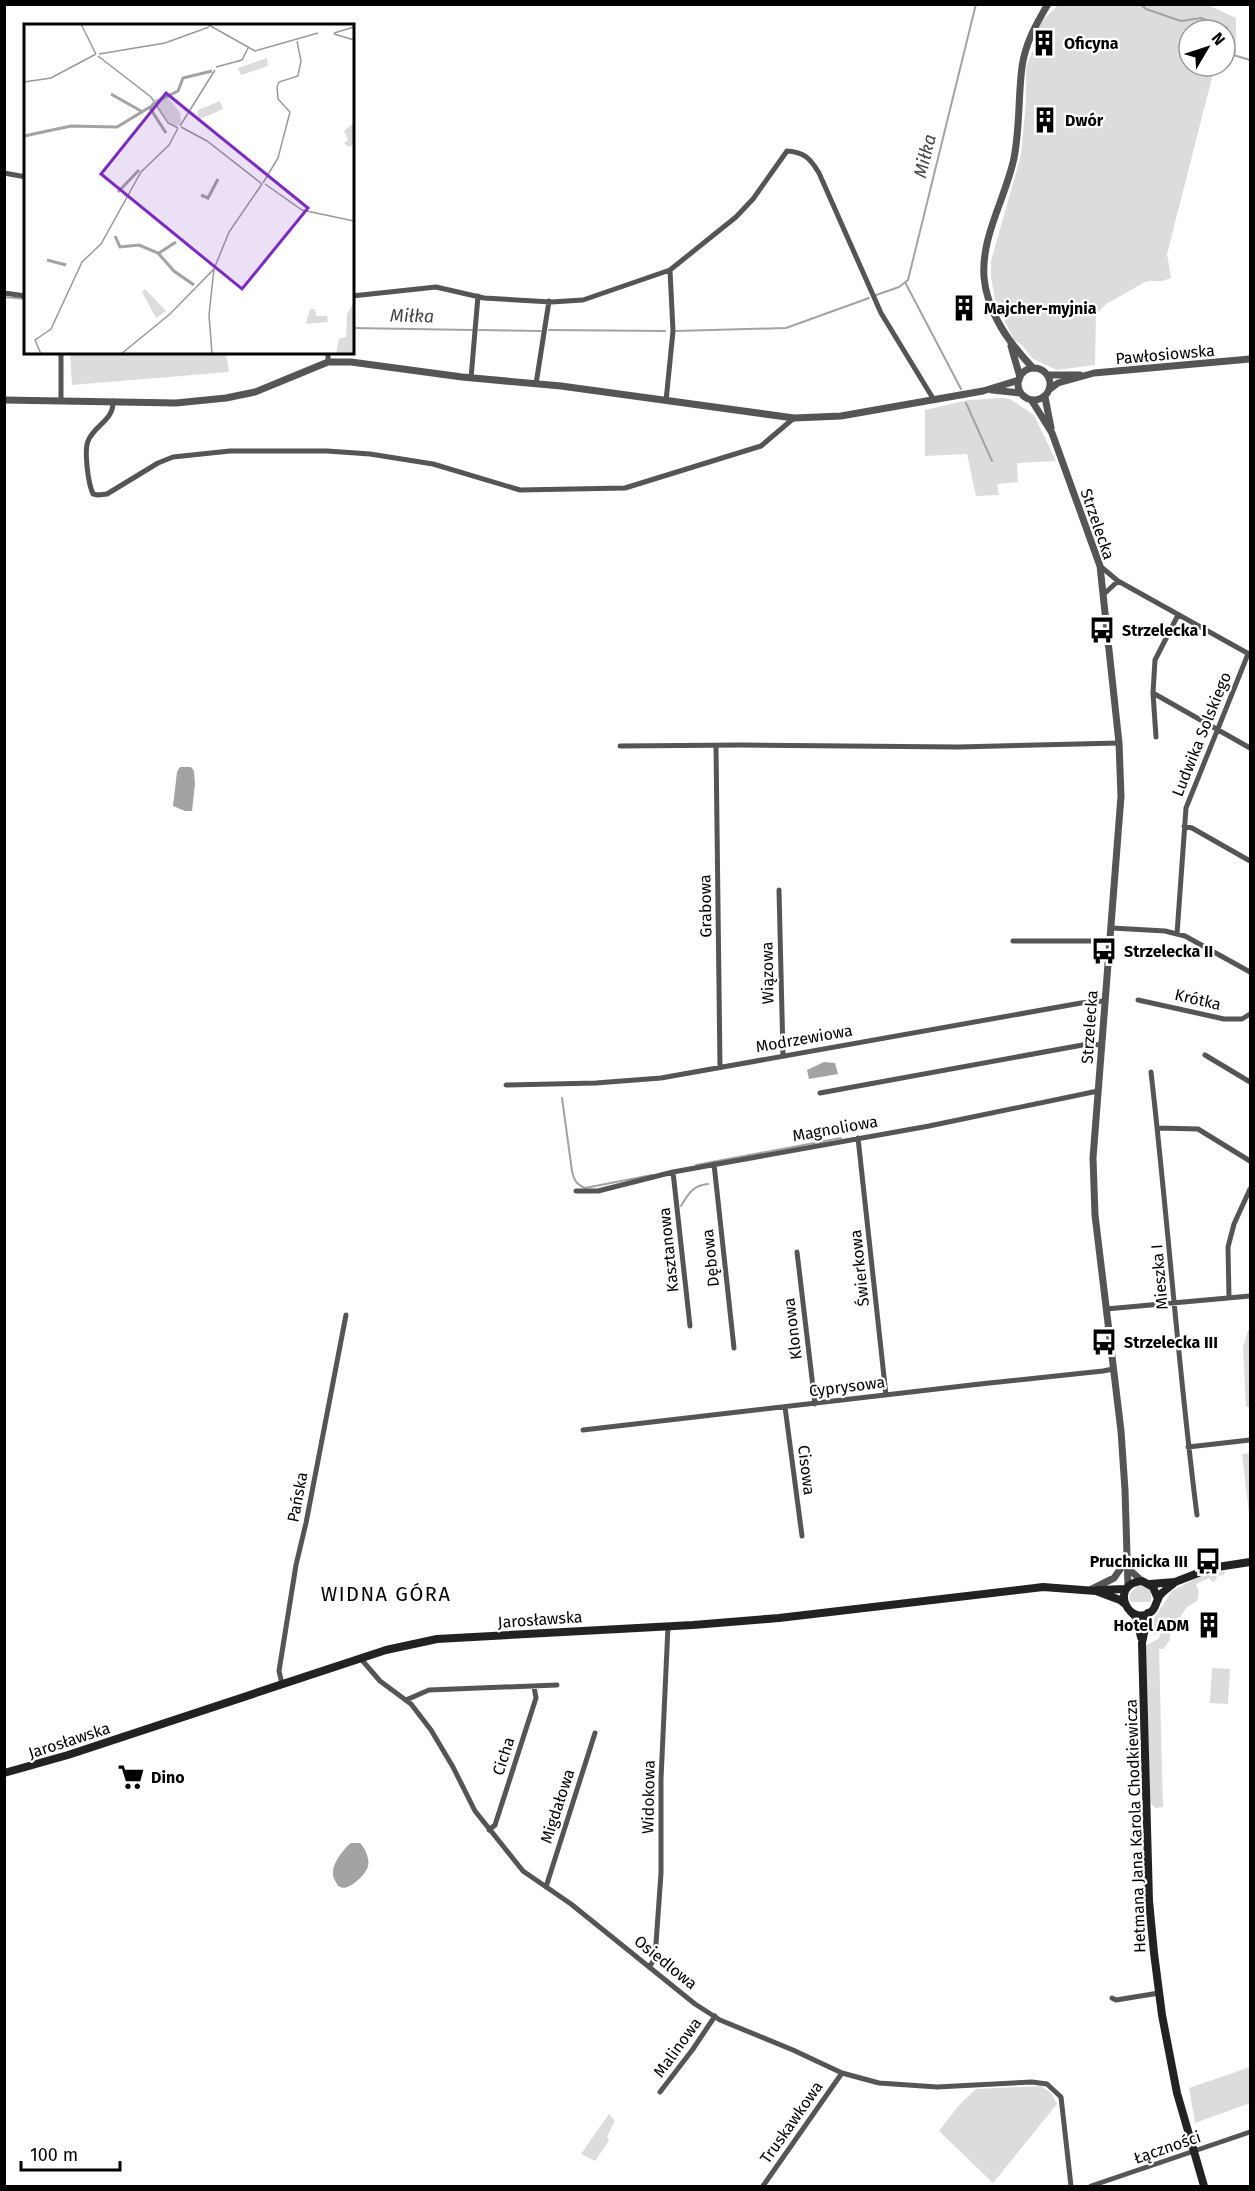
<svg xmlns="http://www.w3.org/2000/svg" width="1255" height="2191" font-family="'Fira Sans',sans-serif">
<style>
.green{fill:#dcdcdc}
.water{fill:#a3a3a3}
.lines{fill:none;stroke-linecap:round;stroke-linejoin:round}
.stream{stroke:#a3a3a3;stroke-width:2}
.minor{stroke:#555;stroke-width:5}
.tertiary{stroke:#555;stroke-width:7}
.secondary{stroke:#222;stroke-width:8}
.labels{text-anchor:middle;stroke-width:4.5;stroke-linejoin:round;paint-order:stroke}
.poi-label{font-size:16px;font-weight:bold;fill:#000;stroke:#fff;text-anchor:start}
.street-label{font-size:16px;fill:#000;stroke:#fff}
.water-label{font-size:18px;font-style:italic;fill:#444;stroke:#fff}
.quarter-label{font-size:20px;letter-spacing:1.5px;fill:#000;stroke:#fff}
.inset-river{fill:none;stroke:#a3a3a3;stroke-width:3}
.inset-road{fill:none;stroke:#999;stroke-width:1.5}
.view{fill:#7b2cbf;fill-opacity:0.15;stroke:#7b2cbf;stroke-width:3}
.inset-edge{fill:none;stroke:#000;stroke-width:3}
</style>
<rect width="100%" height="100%" fill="#fff"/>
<path class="green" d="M 1058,5 L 1208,5 L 1236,18 L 1236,54 L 1225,50 L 1225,30 L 1189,30 L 1189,66 L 1215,66 L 1167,254 L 1171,278 L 1162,281 L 1147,281 L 1106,304 L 1096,315 L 1095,365 L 1057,370 L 1033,359 L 1022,345 L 1014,340 L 995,301 L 991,276 L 991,261 L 1021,155 L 1026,101 L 1026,67 L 1040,32 L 1038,30 L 1040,23 Z
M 70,353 L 226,353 L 229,372 L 72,385 Z
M 1004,398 L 1010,399 L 1034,415 L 1056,461 L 1017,463 L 1018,482 L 997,484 L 999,495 L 976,496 L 967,454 L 925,456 L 925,410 L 968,400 Z
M 1248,1330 L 1250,1330 L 1250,1407 L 1246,1407 L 1243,1347 Z
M 1250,1453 L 1250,1522 L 1242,1454 Z
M 1225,1571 L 1224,1575 L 1216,1576 L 1217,1579 L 1213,1582 L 1209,1578 L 1196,1584 L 1199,1592 L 1197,1601 L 1186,1608 L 1170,1633 L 1170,1640 L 1163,1649 L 1159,1649 L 1163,1807 L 1155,1808 L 1150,1802 L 1146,1645 L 1158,1639 L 1163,1630 L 1159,1628 L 1154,1636 L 1153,1620 L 1172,1591 L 1196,1578 Z
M 1137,1586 L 1145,1586 L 1151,1591 L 1151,1602 L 1130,1602 L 1129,1595 Z
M 1212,1668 L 1230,1669 L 1228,1704 L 1210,1703 Z
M 1250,2067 L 1250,2103 L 1195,2123 L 1189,2088 Z
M 1041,2086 L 1051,2093 L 1057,2104 L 993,2183 L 939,2131 L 959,2105 L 976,2089 Z
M 609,2114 L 615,2121 L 607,2136 L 609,2141 L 595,2161 L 581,2154 Z"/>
<path class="water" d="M 180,767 L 191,767 L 194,771 L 195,784 L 192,811 L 185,811 L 173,806 L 177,772 Z
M 824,1062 L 835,1063 L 838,1074 L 809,1079 L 807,1070 Z
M 351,1843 L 360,1843 C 365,1848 370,1859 368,1866 C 367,1873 353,1886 347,1887 C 343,1889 341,1887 338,1886 C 336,1882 332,1877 333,1872 C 333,1863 344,1848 351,1843 Z"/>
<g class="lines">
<path class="stream" d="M 1140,4 L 1146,9 L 1181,21 L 1201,18 L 1227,28 L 1226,45 L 1230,54 L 1250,60
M 906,284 L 961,389
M 876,295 L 899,287 L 908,280 L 976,4
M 4,297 L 26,299
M 352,328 L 472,330
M 479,330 L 541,331
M 549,330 L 665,331
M 676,331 L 786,328 L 869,298
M 966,403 L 992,461
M 562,1098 L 572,1171 C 574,1180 576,1184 585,1188 L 652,1175
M 696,1165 L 841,1138
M 681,1206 C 688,1194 693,1185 708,1184"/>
<path class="minor" d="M 4,173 L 26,177
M 4,293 L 26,296
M 352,296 L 436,287 L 484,298 L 551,302 L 583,300 L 670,270
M 328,352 L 328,362
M 471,378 L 478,296
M 536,384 L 549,301
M 61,401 L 61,352
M 113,401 C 114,421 94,425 88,441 C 84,451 88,483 93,494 L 98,495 L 107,494 L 158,463 L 173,457 L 230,451 L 327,451 L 370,454 L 433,464 L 520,490 L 625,488 L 761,446 L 794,418
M 666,401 L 673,331 L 670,270 L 736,217 L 753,199 L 787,151 C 804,152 810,158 819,173 L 881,313 L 934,400
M 1100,566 L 1118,581 L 1249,654
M 1103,595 L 1118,581
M 1153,693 L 1250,748
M 1156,737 L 1153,693 L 1155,660 L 1178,615
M 620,746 L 741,745 L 958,747 L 1119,743
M 716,746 L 720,1067
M 1184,826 L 1192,828 L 1250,861
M 779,890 L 783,1055
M 1112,928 L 1165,931 L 1185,936 L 1250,972
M 1177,934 L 1186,808 L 1248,654
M 1013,941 L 1110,941
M 1138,1000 L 1224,1019 L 1242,1019 L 1250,1014
M 1205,1055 L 1250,1082
M 1151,1072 C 1168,1220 1178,1368 1197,1515
M 506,1085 L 596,1083 L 661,1078 L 1081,1003 L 1104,1001
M 820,1093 L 1088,1044 L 1101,1045
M 1158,1128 L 1198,1129 L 1250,1161
M 858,1138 L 886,1395
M 714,1164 L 734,1348
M 673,1172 L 690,1326
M 576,1191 L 598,1191 L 673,1172 L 929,1126 L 1098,1091
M 797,1252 L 815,1404
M 1229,1298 L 1228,1247 L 1234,1224 L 1250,1189
M 1106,1309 L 1250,1296
M 785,1407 L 802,1536
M 583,1430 L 980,1384 L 1103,1371 L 1113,1369
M 1188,1447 L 1250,1440
M 361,1659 L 380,1681 L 411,1704 L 431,1730 L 453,1767 L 475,1811 L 523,1871 L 571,1904 L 695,2004 L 720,2020 L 793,2050 L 842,2073 L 879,2083 L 937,2087 L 1032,2082 L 1047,2084 L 1061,2097 L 1071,2186
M 282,1684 L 279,1671 L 296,1565 L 306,1523 L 346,1315
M 406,1700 L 429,1690 L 557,1685
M 489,1830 L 495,1825 L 536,1698 L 534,1687
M 546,1887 L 595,1733
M 650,1966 L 655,1958 L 661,1873 L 661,1779 L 668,1626
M 1112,1998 L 1116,2000 L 1159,1993
M 660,2092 L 693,2049 L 715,2016
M 763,2186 L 842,2073
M 1091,2186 L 1250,2132"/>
<path class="tertiary" d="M 1011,346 L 1020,377
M1018 384a16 16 0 1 1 32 0a16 16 0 1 1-32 0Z
M 1033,368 C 1009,343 987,313 984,277 C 981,236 1006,197 1014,158 C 1020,128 1018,98 1022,67 C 1025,44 1036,24 1048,4
M 1048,375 L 1080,375
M 1050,389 L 1058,383 L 1094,373 L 1250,359
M 992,390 L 1020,393
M 1045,397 L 1051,428
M 4,400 L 176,403 L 226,398 L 255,392 L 328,362 L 351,362 L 462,377 L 561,386 L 794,418 L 841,416 L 983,391 L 1019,380
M 1032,401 L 1052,433 L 1100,566 L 1119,743 L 1121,796 L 1093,1158 L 1095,1215 L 1121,1431 L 1125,1490 L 1128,1587
M 1128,1562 L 1132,1572 L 1142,1581
M 1092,1589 L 1114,1578 L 1126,1561"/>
<path class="secondary" d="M 1150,1584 L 1175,1582 L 1211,1568 L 1250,1562
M 1098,1590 L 1126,1589
M 1158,1599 L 1153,1587 L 1142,1581 C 1107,1584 1130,1630 1152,1611 C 1157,1606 1156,1599 1161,1594 C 1165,1590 1171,1586 1175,1582
M 1131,1612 L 1136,1617 L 1141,1637
M 1148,1613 L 1142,1643 L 1149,1901 L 1154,1953 L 1162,2015 L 1177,2093 L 1204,2186
M 4,1773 L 68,1755 L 386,1650 L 437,1639 L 693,1625 L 779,1618 L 1043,1587 L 1096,1591 L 1120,1600 L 1125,1604"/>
</g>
<defs>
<g id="building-bare" transform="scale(2.07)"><path d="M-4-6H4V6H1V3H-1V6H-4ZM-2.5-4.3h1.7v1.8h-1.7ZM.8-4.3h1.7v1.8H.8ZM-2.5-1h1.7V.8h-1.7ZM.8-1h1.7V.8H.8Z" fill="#000" stroke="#fff" stroke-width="2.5" paint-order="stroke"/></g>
<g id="bus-bare" transform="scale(2.07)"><path d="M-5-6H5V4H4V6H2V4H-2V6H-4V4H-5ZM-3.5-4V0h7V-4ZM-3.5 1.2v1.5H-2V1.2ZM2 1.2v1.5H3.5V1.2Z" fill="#000" stroke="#fff" stroke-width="2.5" paint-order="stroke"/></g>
<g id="supermarket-bare" transform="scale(2.07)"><path d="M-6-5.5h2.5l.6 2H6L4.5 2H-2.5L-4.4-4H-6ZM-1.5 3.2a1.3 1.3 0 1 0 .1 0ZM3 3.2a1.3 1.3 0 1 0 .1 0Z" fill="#000" stroke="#fff" stroke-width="2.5" paint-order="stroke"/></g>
</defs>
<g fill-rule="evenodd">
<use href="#building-bare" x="1044" y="43"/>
<use href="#building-bare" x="1045" y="120"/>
<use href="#building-bare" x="964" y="308"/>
<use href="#bus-bare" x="1102" y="630"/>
<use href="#bus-bare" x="1104" y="951"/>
<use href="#bus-bare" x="1104" y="1342"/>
<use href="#bus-bare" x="1208" y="1561"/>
<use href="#building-bare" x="1209" y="1625"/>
<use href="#supermarket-bare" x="131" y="1777"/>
</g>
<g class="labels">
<g class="poi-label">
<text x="1064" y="49">Oficyna</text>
<text x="1065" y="126">Dwór</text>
<text x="984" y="314">Majcher-myjnia</text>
<text x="1122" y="636">Strzelecka I</text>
<text x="1124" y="957">Strzelecka II</text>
<text x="1124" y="1348">Strzelecka III</text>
<text x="1188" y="1567" text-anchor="end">Pruchnicka III</text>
<text x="1189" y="1631" text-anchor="end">Hotel ADM</text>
<text x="151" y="1783">Dino</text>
</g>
<g class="street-label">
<text transform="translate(1165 354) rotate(-5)" y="6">Pawłosiowska</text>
<text transform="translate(1098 524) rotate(71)" y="6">Strzelecka</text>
<text transform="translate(1201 734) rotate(-68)" y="6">Ludwika Solskiego</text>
<text transform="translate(705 906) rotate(-91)" y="6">Grabowa</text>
<text transform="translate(767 973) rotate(-91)" y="6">Wiązowa</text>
<text transform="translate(1198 999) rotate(13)" y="6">Krótka</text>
<text transform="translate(1089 1027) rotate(-86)" y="6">Strzelecka</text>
<text transform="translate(804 1038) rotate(-10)" y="6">Modrzewiowa</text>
<text transform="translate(835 1128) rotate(-10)" y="6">Magnoliowa</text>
<text transform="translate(668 1250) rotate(-96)" y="6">Kasztanowa</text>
<text transform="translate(710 1258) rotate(-96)" y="6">Dębowa</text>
<text transform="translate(859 1268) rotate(-96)" y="6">Świerkowa</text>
<text transform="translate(1159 1277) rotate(-95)" y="6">Mieszka I</text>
<text transform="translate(792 1329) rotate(-97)" y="6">Klonowa</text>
<text transform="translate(847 1386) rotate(-7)" y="6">Cyprysowa</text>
<text transform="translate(807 1470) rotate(83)" y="6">Cisowa</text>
<text transform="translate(297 1497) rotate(-79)" y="6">Pańska</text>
<text transform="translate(540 1619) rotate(-4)" y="6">Jarosławska</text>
<text transform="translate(69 1740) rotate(-18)" y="6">Jarosławska</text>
<text transform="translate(503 1756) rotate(-72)" y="6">Cicha</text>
<text transform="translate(648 1797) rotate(-89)" y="6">Widokowa</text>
<text transform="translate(557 1806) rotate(-72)" y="6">Migdałowa</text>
<text transform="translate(1135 1826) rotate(-92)" y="6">Hetmana Jana Karola Chodkiewicza</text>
<text transform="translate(666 1962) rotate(39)" y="6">Osiedlowa</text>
<text transform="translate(677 2047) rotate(-54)" y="6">Malinowa</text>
<text transform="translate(791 2122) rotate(-55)" y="6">Truskawkowa</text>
<text transform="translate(1167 2147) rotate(-19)" y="6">Łączności</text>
</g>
<g class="water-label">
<text transform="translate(925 156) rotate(-76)" y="6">Miłka</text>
<text transform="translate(412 316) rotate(1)" y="6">Miłka</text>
</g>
<g class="quarter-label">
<text x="386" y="1601">WIDNA GÓRA</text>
</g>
</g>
<g transform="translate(24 24)">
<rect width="330" height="330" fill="#fff"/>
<path d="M 243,34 L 244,42 L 217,51 L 214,44 ZM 142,71 L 156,89 L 157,98 L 154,102 L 145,100 L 130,76 ZM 196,77 L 199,85 L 174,96 L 174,86 ZM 330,99 L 330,120 L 325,123 L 320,119 L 324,116 L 320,107 ZM 121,265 L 142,287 L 132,294 L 118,268 ZM 330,279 L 330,330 L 312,330 L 315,315 L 322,313 L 323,290 ZM 286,285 L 291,285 L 292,292 L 303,292 L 304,298 L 282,300 Z" fill="#dcdcdc"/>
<path class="inset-river" d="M 87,70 L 117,87M 132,78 L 154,67 L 159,54 L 188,47M 130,79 L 126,84 L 142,109M 0,112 L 47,102 L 93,103 L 126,83M 94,168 L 115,146M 177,171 L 184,174 L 194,155M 91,212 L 96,223 L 115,221 L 134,229 L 150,247 L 170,261M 135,229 L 152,218M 23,236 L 42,241"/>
<path class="inset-road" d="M 57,0 L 72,30M 183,0 L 231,27 L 294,9M 310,9 L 330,3M 310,10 L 330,16M 75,30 L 141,19 L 185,3M 74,32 L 127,73 L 144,99 L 154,104M 192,43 L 218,36 L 224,24M 0,58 L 27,54 L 72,30M 156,102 L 191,46M 157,103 L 183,117 L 238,160M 239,159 L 254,134 L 266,88 L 254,75 L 253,63 L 255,58 L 274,52 L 277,37 L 273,17M 241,160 L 278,186 L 330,197M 17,330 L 11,316 L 27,305 L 58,238 L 77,220 L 117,148 L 145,121 L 154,104M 97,330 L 146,290 L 190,245 L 205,208 L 238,160M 188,330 L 185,291 L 190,245"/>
<path class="view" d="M 142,69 L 284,184 L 218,265 L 77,150 Z"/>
<rect width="330" height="330" class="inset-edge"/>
</g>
<rect width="1255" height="2191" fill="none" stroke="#000000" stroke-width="12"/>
<g transform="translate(1207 48) rotate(51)"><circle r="28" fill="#ffffff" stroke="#999999" stroke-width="1.5"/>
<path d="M0-4.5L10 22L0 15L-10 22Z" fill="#000000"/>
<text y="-9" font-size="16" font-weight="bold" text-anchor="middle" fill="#000000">N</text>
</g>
<path d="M21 2161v9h99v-9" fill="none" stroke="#000000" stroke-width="3"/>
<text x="30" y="2161" font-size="18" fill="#000000" stroke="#ffffff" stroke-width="4.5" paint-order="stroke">100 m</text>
</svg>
